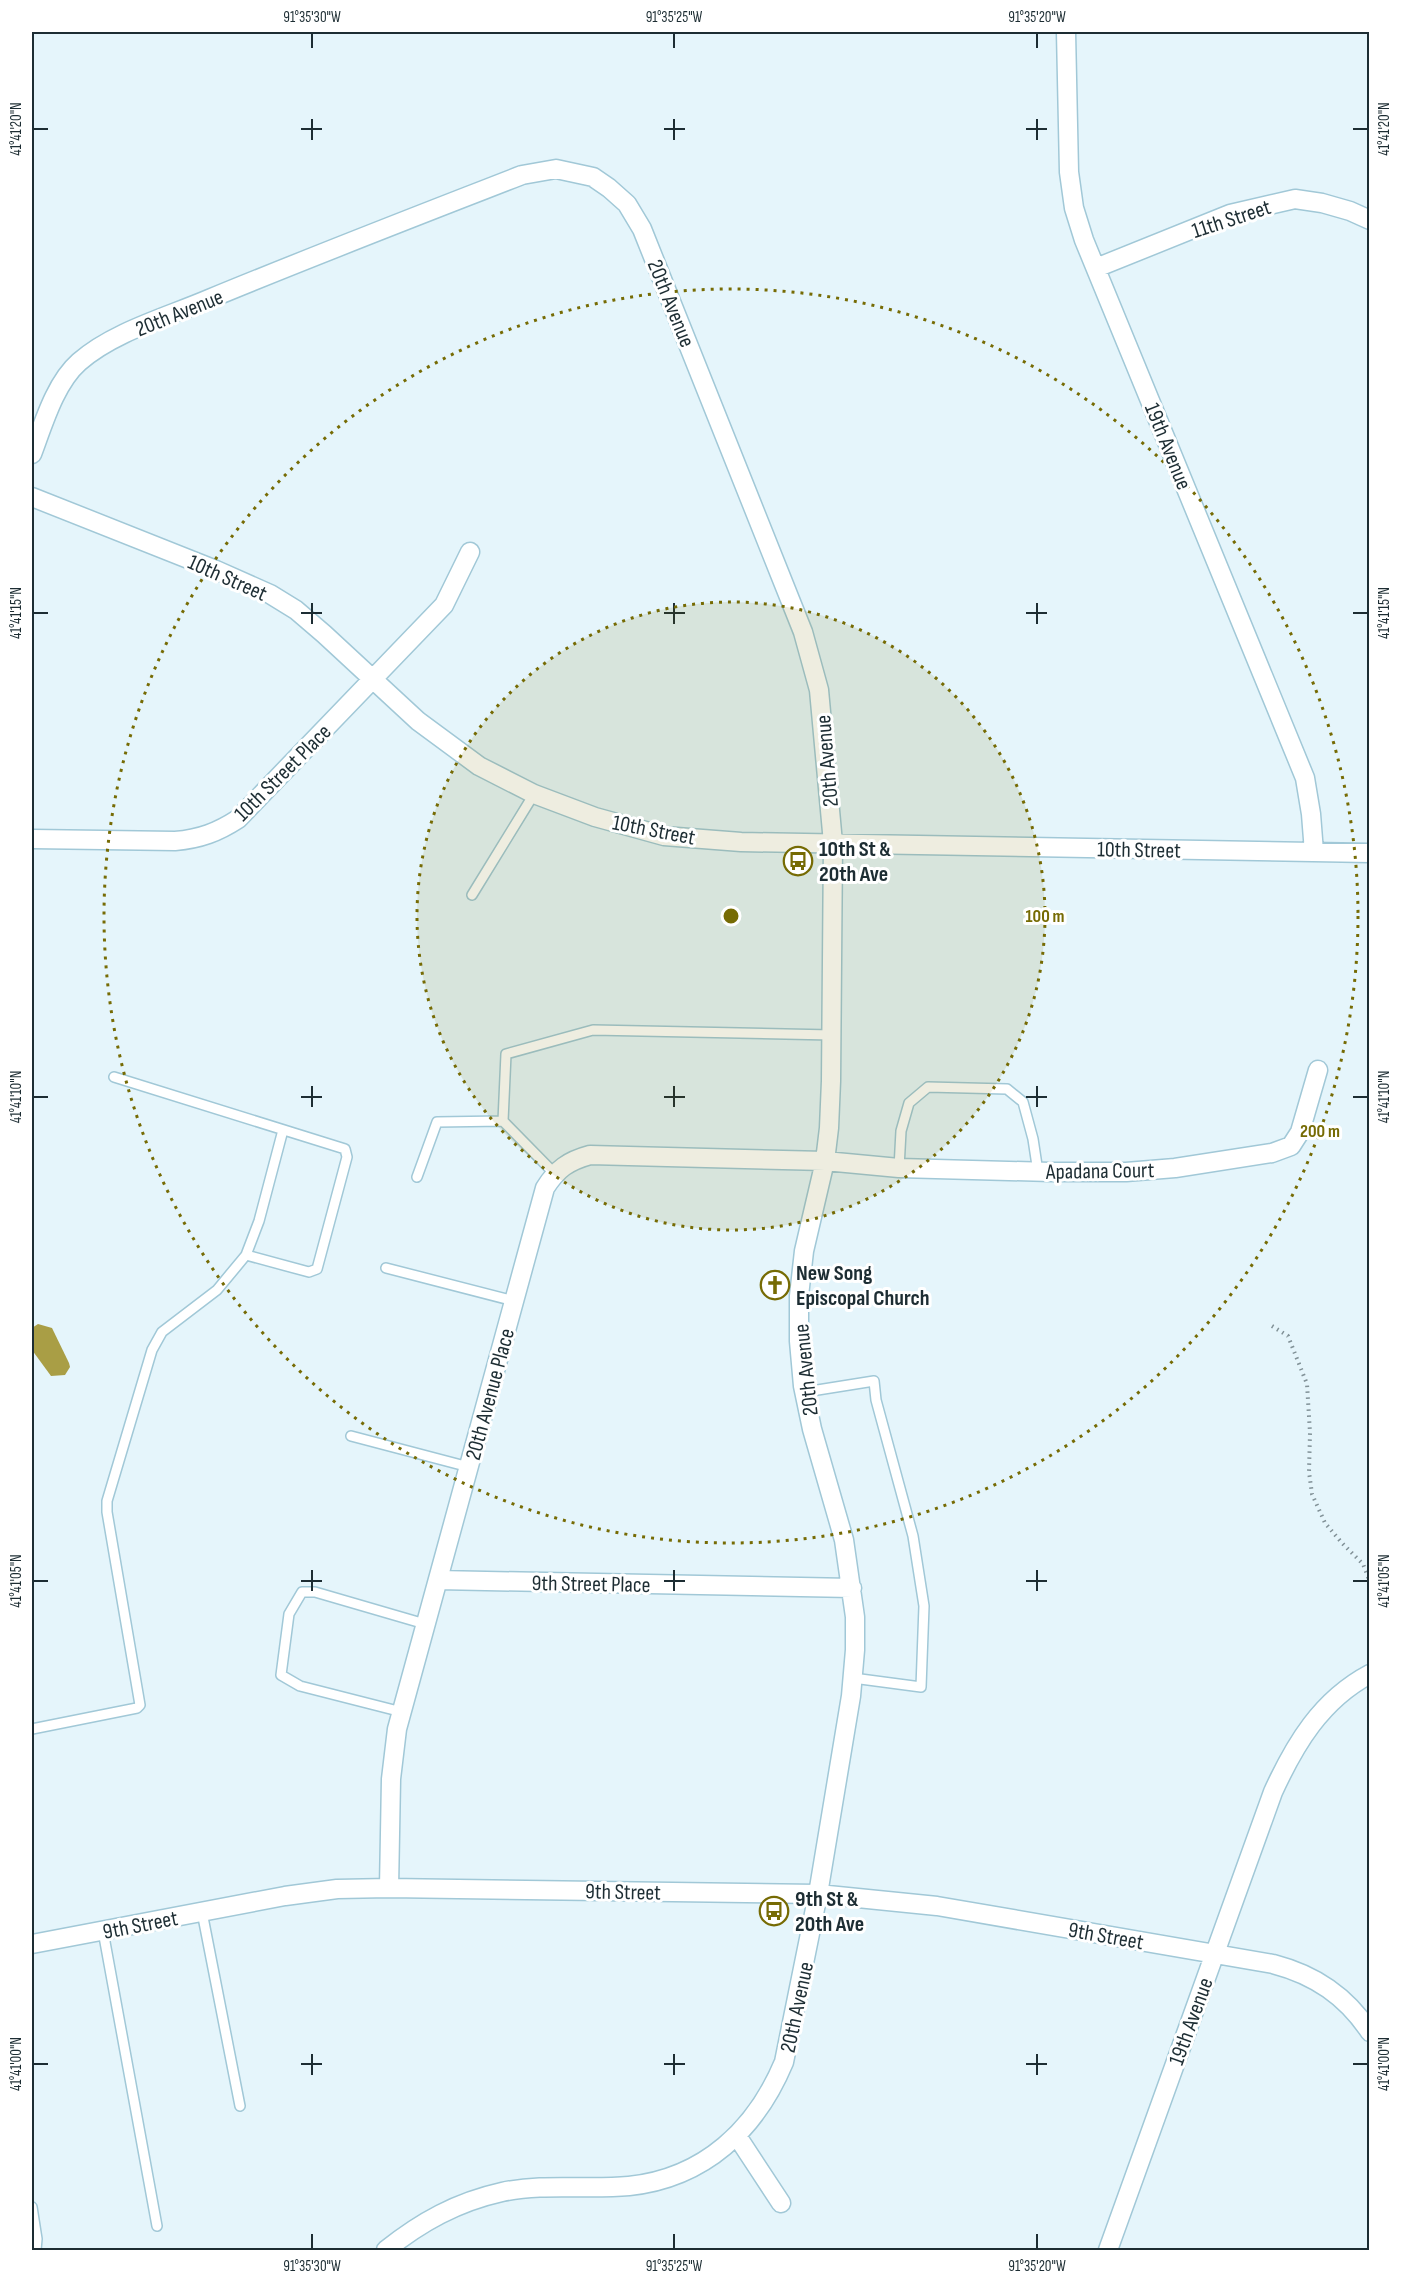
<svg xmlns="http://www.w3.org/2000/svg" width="1401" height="2282" font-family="'Sofia Sans Condensed',sans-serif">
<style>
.water{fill:#a99e45}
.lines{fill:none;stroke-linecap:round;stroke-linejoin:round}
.service-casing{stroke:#a1c8d7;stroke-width:12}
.minor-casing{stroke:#a1c8d7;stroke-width:21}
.path{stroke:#819197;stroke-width:4;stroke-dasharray:1.5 4.5;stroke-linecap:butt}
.service{stroke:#fff;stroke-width:9}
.minor{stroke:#fff;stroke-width:18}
.ticks{fill:none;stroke:#1d2d33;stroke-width:2}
.ring{fill:none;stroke:#766b04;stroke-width:3;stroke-dasharray:3 6}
.labels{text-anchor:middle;stroke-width:6;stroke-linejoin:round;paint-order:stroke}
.street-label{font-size:22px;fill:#1d2d33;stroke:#fff}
.poi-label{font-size:22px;font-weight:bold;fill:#1d2d33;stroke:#fff;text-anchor:start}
.centre{fill:#766b04;stroke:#fff;stroke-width:3}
.ring-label{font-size:18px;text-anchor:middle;font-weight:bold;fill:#766b04;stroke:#fff;stroke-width:6;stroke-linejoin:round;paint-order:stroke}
.neatline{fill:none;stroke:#1d2d33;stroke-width:2}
.ticks-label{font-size:15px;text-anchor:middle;fill:#1d2d33}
</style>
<rect width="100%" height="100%" fill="#e5f5fb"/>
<path class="water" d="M 38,1324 L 52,1328 L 69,1363 L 70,1367 L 65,1375 L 51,1376 L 32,1350 L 32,1328 Z"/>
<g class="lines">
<g class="service-casing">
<path id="service" d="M 472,895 L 534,794
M 503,1121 L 506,1054 L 593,1030 L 832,1035
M 899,1168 L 901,1131 L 909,1103 L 928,1087 L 1007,1089 L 1023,1102 L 1033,1139 L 1038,1172
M 417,1177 L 437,1122 L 503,1121 L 554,1173
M 246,1255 L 259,1221 L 283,1130
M 386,1268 L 514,1301
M 805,1392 L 874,1381 L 876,1400 L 913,1536 L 924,1606 L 921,1687 L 853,1678
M 351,1436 L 469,1467
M 402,1712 L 300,1686 L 281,1675 L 289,1614 L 302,1592 L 315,1592 L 425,1624
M 32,1729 L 137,1708 L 140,1705 L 107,1512 L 107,1501 L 152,1350 L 162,1332 L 217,1290 L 246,1255 L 309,1272 L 317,1269 L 347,1157 L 345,1149 L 114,1077
M 202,1912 L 240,2106
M 103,1931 L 157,2226
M 32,2207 L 37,2239 L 36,2250"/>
</g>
<g class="minor-casing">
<path id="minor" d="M 1066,32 L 1069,172 L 1074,208 L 1084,240 L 1305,778 L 1311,814 L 1314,852
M 1096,268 L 1230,214 L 1295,199 L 1322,203 L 1350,211 L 1370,220
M 32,454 C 43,425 55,383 79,362 C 113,332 167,317 209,299 C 313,256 417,216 522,175 L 556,169 L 593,177 L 609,188 L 627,204 L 642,229 L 803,632 L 819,690 L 833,843 L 831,1081 L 829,1128 L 825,1161 L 804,1251 L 799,1296 L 799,1341 L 803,1386 L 812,1429 L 844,1540 L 855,1617 L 855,1650 L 851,1696 L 818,1894 L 784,2062 C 756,2129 705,2178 629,2186 C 587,2190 544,2183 502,2192 C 457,2202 421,2222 386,2250
M 32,497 L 216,570 L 270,594 L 296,610 L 324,634 L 418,721 L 479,766 L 534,794 L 595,817 L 664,836 L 741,842 L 1370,853
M 32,839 L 175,841 C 200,839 218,832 238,819 L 444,605 L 470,552
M 438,1580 L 852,1588
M 389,1888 L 391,1779 L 397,1729 L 545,1188 C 557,1169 568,1161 590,1155 L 825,1161 L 899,1168 L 1051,1172 L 1126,1172 L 1175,1168 L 1272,1153 L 1291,1146 L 1300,1132 L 1318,1070
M 32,1944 L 285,1896 L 337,1889 L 389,1888 L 818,1894 L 937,1906 L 1273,1964 C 1315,1975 1346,1996 1370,2032
M 737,2136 L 781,2203
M 1108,2250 L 1273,1792 C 1295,1744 1321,1700 1370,1674"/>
</g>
<path class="path" d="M 1272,1326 L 1288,1336 L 1307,1384 L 1310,1433 L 1309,1472 L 1312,1494 L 1325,1523 L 1342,1543 L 1363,1564 L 1370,1582"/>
<use href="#service" class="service"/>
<use href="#minor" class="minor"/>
</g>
<path class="ticks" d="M 312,33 L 312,48M 674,33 L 674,48M 1037,33 L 1037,48M 312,119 L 312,140M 674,119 L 674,140M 1037,119 L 1037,140M 33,129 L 48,129M 301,129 L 322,129M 664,129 L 685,129M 1026,129 L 1047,129M 1353,129 L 1368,129M 312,603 L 312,624M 674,603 L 674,624M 1037,603 L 1037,624M 33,613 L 48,613M 301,613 L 322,613M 664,613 L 685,613M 1026,613 L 1047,613M 1353,613 L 1368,613M 312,1086 L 312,1107M 674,1086 L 674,1107M 1037,1086 L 1037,1107M 33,1097 L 48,1097M 301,1097 L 322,1097M 664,1097 L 685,1097M 1026,1097 L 1047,1097M 1353,1097 L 1368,1097M 312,1570 L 312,1591M 674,1570 L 674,1591M 1037,1570 L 1037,1591M 33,1581 L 48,1581M 301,1581 L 322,1581M 664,1581 L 685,1581M 1026,1581 L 1047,1581M 1353,1581 L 1368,1581M 312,2054 L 312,2075M 674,2054 L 674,2075M 1037,2054 L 1037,2075M 33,2064 L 48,2064M 301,2064 L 322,2064M 664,2064 L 685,2064M 1026,2064 L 1047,2064M 1353,2064 L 1368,2064M 312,2234 L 312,2249M 674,2234 L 674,2249M 1037,2234 L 1037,2249"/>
<circle cx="731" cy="916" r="314" fill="#766b04" fill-opacity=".12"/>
<g class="ring">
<circle cx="731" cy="916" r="314"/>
<circle cx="731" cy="916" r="627"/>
</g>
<defs>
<g id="bus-ring" transform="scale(1.5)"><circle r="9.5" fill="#fff" stroke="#766b04" stroke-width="1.5"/><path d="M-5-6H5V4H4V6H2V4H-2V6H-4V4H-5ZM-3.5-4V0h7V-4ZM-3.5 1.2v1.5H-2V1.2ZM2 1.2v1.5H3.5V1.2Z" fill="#766b04"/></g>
<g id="church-ring" transform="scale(1.5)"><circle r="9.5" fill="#fff" stroke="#766b04" stroke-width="1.5"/><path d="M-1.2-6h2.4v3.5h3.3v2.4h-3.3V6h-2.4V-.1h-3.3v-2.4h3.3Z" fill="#766b04"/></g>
</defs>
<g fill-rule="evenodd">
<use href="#bus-ring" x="798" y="861"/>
<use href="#church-ring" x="775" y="1285"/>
<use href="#bus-ring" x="774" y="1911"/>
</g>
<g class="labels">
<g class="street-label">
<text transform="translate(1231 218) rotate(-18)" y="8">11th Street</text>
<text transform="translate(672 303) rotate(68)" y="8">20th Avenue</text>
<text transform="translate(179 312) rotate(-22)" y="8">20th Avenue</text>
<text transform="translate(1169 446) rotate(68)" y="8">19th Avenue</text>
<text transform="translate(228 577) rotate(24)" y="8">10th Street</text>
<text transform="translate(826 761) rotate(-95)" y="8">20th Avenue</text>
<text transform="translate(282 772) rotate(-45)" y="8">10th Street Place</text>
<text transform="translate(654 829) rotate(11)" y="8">10th Street</text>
<text transform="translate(1139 849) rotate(1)" y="8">10th Street</text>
<text transform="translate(1100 1170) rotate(-1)" y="8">Apadana Court</text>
<text transform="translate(805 1370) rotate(-96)" y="8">20th Avenue</text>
<text transform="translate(489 1394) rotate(-75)" y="8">20th Avenue Place</text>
<text transform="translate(591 1583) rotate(1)" y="8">9th Street Place</text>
<text transform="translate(623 1891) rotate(1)" y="8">9th Street</text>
<text transform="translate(140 1924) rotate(-11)" y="8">9th Street</text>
<text transform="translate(1106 1935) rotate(10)" y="8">9th Street</text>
<text transform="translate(796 2007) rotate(-78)" y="8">20th Avenue</text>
<text transform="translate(1190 2021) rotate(-70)" y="8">19th Avenue</text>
</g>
<g class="poi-label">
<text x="819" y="856">10th St &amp;<tspan x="819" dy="25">20th Ave</tspan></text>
<text x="796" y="1280">New Song<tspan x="796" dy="25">Episcopal Church</tspan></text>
<text x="795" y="1906">9th St &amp;<tspan x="795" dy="25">20th Ave</tspan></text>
</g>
</g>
<circle cx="731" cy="916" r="9" class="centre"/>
<g class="ring-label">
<text x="1045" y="922">100 m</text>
<text x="1320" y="1137">200 m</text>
</g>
<rect width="1401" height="2282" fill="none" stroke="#ffffff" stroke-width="66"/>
<rect x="33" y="33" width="1335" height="2216" class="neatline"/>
<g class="ticks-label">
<text x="312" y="22">91°35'30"W</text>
<text x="674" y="22">91°35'25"W</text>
<text x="1037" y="22">91°35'20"W</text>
<text transform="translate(16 129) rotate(-90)" y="5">41°41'20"N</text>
<text transform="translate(1384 129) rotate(-90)" y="5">41°41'20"N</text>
<text transform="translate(16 613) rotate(-90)" y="5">41°41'15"N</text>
<text transform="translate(1384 613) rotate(-90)" y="5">41°41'15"N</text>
<text transform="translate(16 1097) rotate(-90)" y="5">41°41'10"N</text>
<text transform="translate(1384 1097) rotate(-90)" y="5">41°41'10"N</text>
<text transform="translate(16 1581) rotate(-90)" y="5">41°41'05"N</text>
<text transform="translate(1384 1581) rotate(-90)" y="5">41°41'05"N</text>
<text transform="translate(16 2064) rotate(-90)" y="5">41°41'00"N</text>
<text transform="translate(1384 2064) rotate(-90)" y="5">41°41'00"N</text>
<text x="312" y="2271">91°35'30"W</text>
<text x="674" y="2271">91°35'25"W</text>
<text x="1037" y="2271">91°35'20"W</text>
</g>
</svg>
